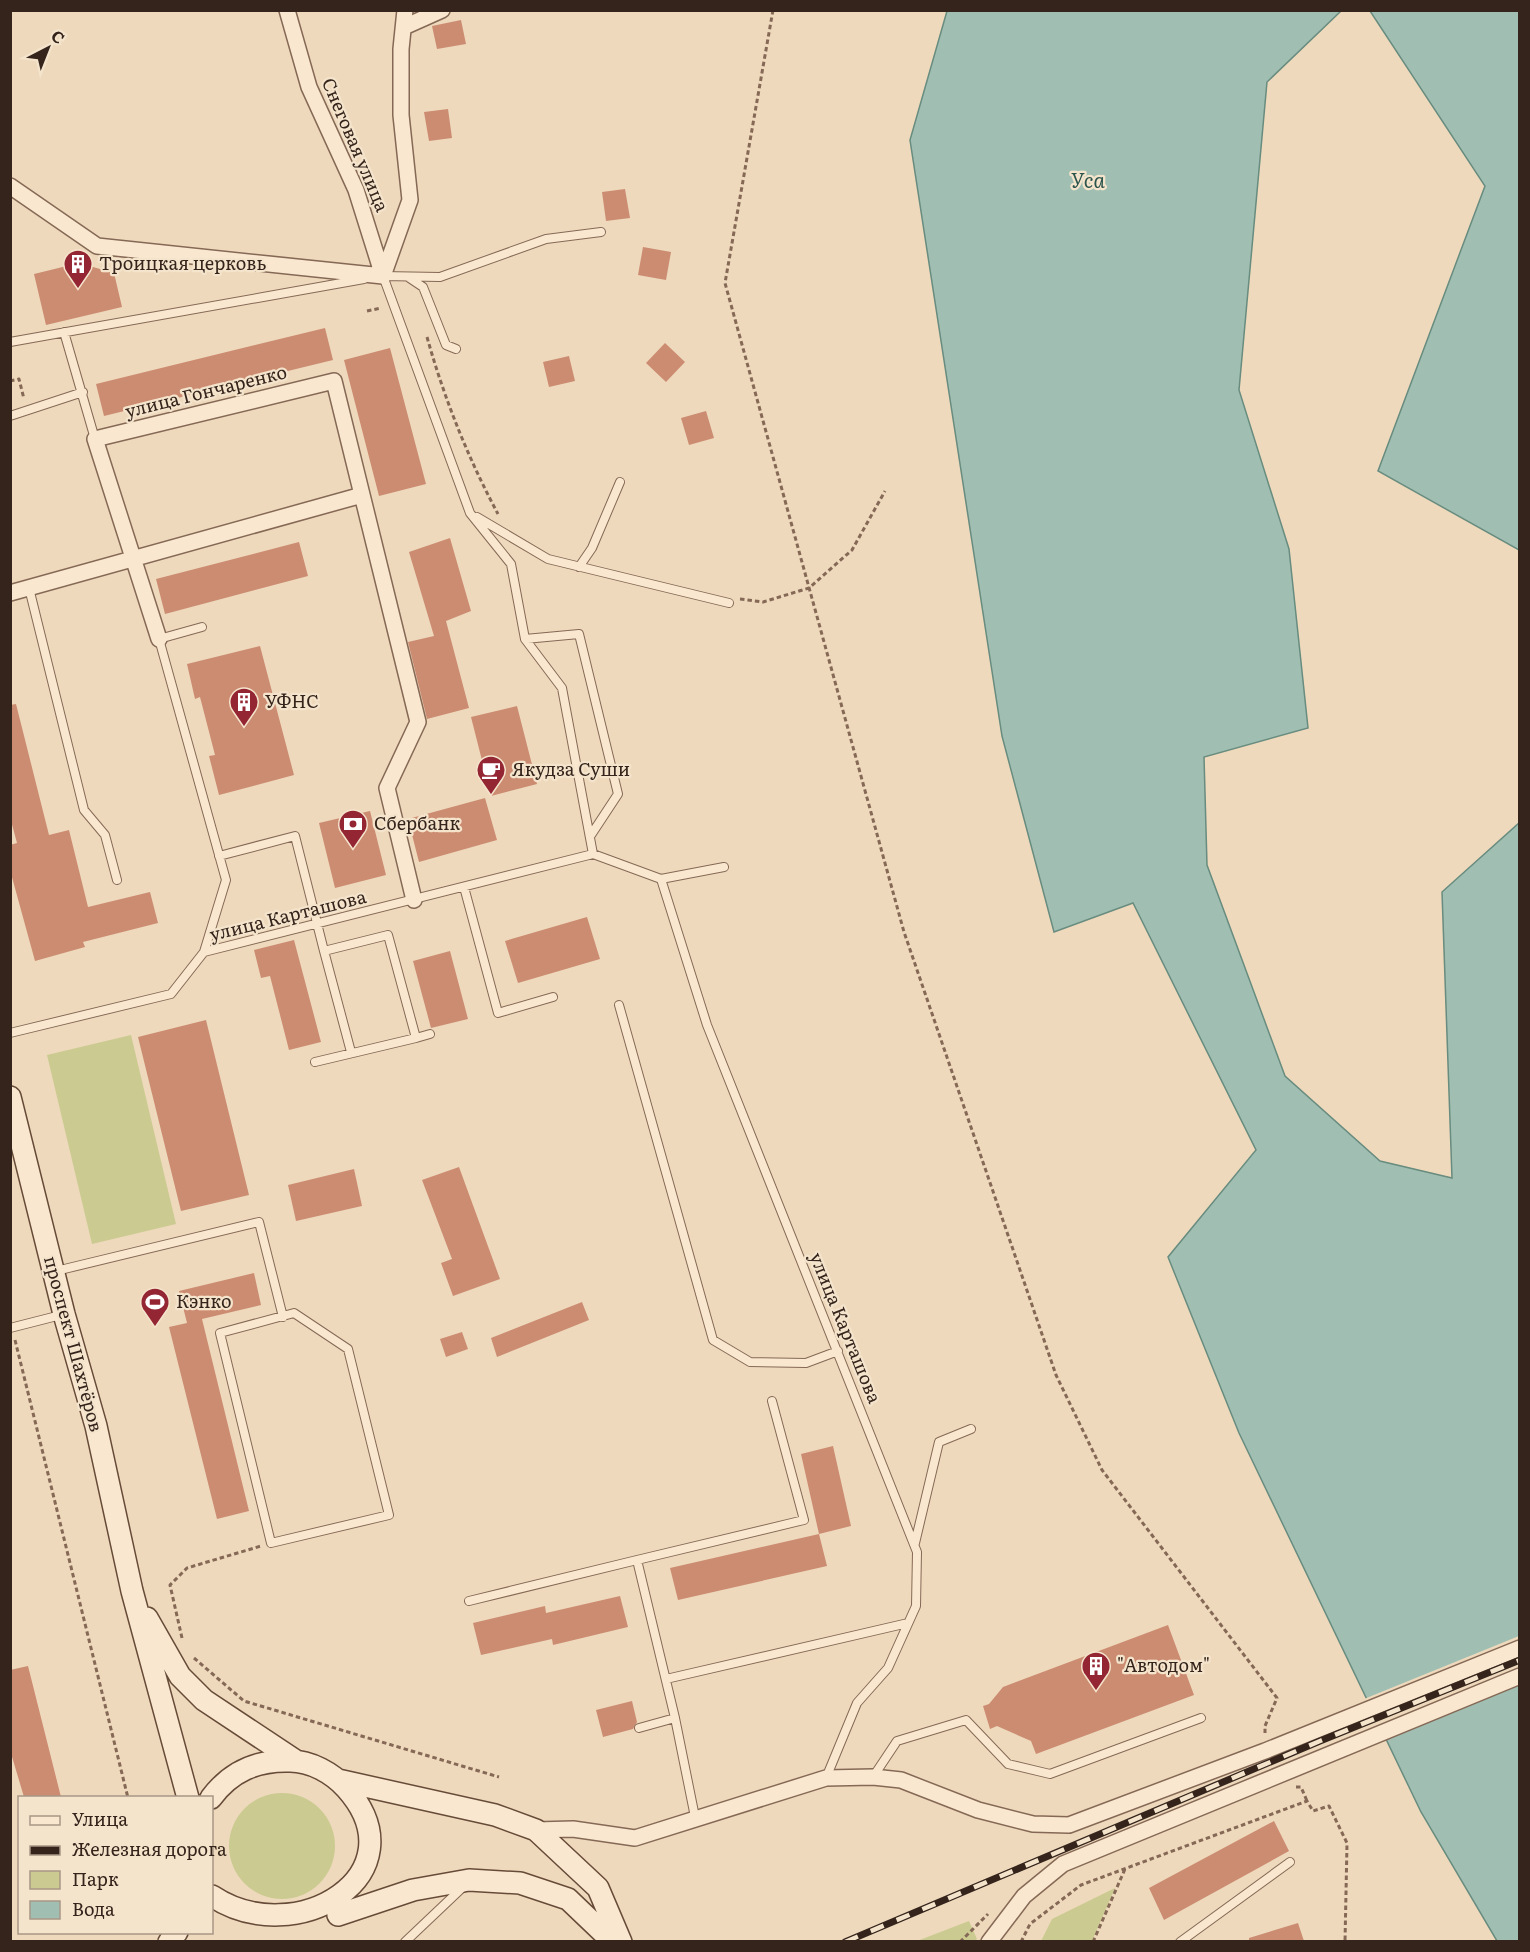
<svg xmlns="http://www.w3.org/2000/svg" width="1530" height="1952" font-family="Literata,serif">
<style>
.green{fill:#cbcb91}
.water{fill:#a0bfb2;stroke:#688c7f;stroke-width:1.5}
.pier{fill:#eed9bc}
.building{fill:#cc8c72}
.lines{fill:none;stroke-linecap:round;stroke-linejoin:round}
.lane-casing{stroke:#856956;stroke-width:10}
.street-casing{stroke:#856956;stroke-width:18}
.secondary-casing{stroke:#674b39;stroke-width:24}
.path{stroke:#856956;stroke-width:3;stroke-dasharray:4.5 3;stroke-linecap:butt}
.lane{stroke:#f9e7cf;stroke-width:8}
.street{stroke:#f9e7cf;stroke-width:15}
.secondary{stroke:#f9e7cf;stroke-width:21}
.rail-casing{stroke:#34241b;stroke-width:7}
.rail{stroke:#f5e4cc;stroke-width:4.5;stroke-dasharray:14;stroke-linecap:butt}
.labels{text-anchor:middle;stroke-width:4.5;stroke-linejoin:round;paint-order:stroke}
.street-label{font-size:18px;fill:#34241b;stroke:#f5e4cc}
.poi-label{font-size:18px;fill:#34241b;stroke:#f5e4cc;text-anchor:start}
.water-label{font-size:20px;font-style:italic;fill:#2a544c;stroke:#f5e4cc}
</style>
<rect width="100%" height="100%" fill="#eed9bc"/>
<path class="green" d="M 131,1035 L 176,1224 L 92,1244 L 47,1055 Z
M229 1846a53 53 0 1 1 106 0a53 53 0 1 1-106 0Z
M 1115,1888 L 1092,1941 L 1041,1941 L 1052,1919 Z
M 969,1921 L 977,1939 L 975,1941 L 917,1941 Z"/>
<path class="water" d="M 947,11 L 1341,11 L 1267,82 L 1239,390 L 1289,549 L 1308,728 L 1204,757 L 1207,865 L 1285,1076 L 1380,1161 L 1452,1178 L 1442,892 L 1519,823 L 1519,1941 L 1497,1941 L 1421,1812 L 1239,1433 L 1168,1257 L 1256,1150 L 1133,903 L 1054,932 L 1002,736 L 910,140 Z
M 1370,11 L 1519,11 L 1519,550 L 1378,471 L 1485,186 Z"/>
<path class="pier" d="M 1519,1636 L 1519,1685 L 1383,1740 L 1364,1699 Z"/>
<path class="building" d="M 461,20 L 466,44 L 437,49 L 432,26 Z
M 448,109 L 452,138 L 429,141 L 424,112 Z
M 625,189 L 630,218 L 606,221 L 602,192 Z
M 643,247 L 671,252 L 666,280 L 638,275 Z
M 79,263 L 114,273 L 122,307 L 46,325 L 34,274 Z
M 325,328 L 333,360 L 104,416 L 96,384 Z
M 665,343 L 685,362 L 666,382 L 646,363 Z
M 390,348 L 426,484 L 379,496 L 344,360 Z
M 569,356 L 575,381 L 549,387 L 543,362 Z
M 706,411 L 714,438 L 689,445 L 681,418 Z
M 450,538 L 471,611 L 446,621 L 469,708 L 427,719 L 408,642 L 434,636 L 409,552 Z
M 299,542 L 308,576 L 165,614 L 156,579 Z
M 260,646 L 294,775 L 219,795 L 209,756 L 215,755 L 200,697 L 195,699 L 187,664 Z
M 16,704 L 49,835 L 69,830 L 88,907 L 150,892 L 158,923 L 83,942 L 85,947 L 35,961 L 10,870 L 10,845 L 17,843 L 10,817 L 10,705 Z
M 517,706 L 537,784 L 491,796 L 471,717 Z
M 485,798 L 497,840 L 419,862 L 408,819 Z
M 370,811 L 386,875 L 335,888 L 319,823 Z
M 587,917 L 600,959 L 518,983 L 505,941 Z
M 294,940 L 321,1042 L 289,1050 L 270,976 L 261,978 L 254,950 Z
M 450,951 L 468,1019 L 431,1028 L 413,961 Z
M 206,1020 L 249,1195 L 181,1211 L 138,1037 Z
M 459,1167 L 500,1279 L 453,1296 L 441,1263 L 452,1259 L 422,1180 Z
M 354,1169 L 362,1206 L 296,1221 L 288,1185 Z
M 254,1273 L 261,1305 L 202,1319 L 249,1511 L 217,1519 L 169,1327 L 187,1323 L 179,1291 Z
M 582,1302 L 589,1320 L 497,1357 L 491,1338 Z
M 462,1332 L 468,1349 L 446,1357 L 440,1339 Z
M 833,1446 L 851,1526 L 819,1534 L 801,1454 Z
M 819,1534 L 827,1566 L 678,1600 L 670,1568 Z
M 620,1596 L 628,1627 L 553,1645 L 552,1639 L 481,1655 L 473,1623 L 545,1606 L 546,1613 Z
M 1168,1625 L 1194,1695 L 1036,1754 L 1031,1741 L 997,1726 L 990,1729 L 983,1706 L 989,1704 L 1003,1687 Z
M 28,1666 L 61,1797 L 24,1797 L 10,1750 L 10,1670 Z
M 632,1701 L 637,1722 L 633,1729 L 603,1737 L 596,1710 Z
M 1274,1821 L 1289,1851 L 1164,1920 L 1149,1888 Z
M 1298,1923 L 1304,1941 L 1249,1941 L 1249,1938 Z"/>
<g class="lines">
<g class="lane-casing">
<path id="lane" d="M 382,276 L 440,277 L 546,239 L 601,232
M 408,277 L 423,287 L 446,345 L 456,349
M 64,332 L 95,439
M 10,342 L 364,279
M 10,416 L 83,392
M 477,517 L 548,559 L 729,603
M 579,567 L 592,548 L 620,482
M 29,588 L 84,810 L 105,835 L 117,880
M 202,627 L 159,639 L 226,880 L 204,952
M 525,639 L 579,634 L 618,794 L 591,835
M 593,854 L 661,879 L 724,867
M 219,856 L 295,836 L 324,951 L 388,935 L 416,1038 L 430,1034
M 661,879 L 707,1025 L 917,1552 L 916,1606 L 888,1668 L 857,1703 L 826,1778
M 464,887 L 498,1013 L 553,997
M 324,951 L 351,1052
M 619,1005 L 713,1340 L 750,1362 L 806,1363 L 838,1351
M 10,1033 L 171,994 L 204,952 L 593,854 L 562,688 L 525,639 L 511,564 L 470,513 L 383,276
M 315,1062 L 416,1038
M 56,1271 L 259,1222 L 283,1317
M 294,1313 L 348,1349 L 389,1515 L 271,1543 L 220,1333 Z
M 10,1328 L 61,1315
M 915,1543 L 939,1442 L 971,1429
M 469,1601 L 637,1560
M 666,1679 L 908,1623
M 639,1728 L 675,1718
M 873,1777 L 897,1741 L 966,1720 L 1008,1764 L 1050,1774 L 1201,1718
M 695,1817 L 675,1718 L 637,1560 L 804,1520 L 772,1401
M 405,1942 L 463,1887
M 1180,1942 L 1290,1862"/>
</g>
<g class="street-casing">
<path id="street" d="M 287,10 L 309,87 L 356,190 L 383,276
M 404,27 L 442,10
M 10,186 L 97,246 L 383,276
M 383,276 L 410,200 L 401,115 L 401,49 L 405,10
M 10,593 L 362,495
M 159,639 L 95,439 L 334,381 L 418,722 L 387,788 L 414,900
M 536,1830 L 573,1829 L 635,1838 L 826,1778 L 873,1777 L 901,1780 L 978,1810 L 1033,1824 L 1069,1825 L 1265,1751 L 1520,1648
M 989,1942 L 1024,1896 L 1063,1864 L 1520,1676"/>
</g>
<g class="secondary-casing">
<path id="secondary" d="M 10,1097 L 64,1314 L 96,1426 L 132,1591 L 188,1798
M 147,1618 L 180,1676 L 204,1700 L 296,1761
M 338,1780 L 495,1815 L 536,1830 L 598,1888 L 621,1942
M 211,1798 C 231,1771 257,1760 290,1761 C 311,1761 332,1773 346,1788 C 423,1874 296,1952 212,1896
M 338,1915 L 413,1890 L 469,1880 L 520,1883 L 568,1899 L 613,1942
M 169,1942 L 177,1932"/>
</g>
<path class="path" d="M 773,10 L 725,283 L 904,932 L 1056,1375 L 1102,1470 L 1277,1698 L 1265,1726 L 1265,1733
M 367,311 L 381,308
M 427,337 C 444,398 468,458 498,514
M 10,381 L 19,379 L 24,399
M 740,599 L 763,602 L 809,588 L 852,550 L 885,491
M 15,1340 L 128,1798
M 182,1638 L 170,1585 L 187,1568 L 261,1546
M 194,1658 L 244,1701 L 499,1777
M 1296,1787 L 1301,1787 L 1307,1801
M 960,1942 L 988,1914
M 1021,1942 L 1030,1924 L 1081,1885 L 1307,1801 L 1313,1811 L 1329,1806 L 1347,1843 L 1345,1942
M 1093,1942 L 1125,1869"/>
<use href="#lane" class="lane"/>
<use href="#street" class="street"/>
<use href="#secondary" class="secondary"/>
<g class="rail-casing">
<path id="rail" d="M 845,1942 L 1320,1741 L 1520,1660"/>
</g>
<use href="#rail" class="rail"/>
</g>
<defs>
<g id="building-pin" transform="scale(1.5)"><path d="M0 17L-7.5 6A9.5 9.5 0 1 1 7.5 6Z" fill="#942634" stroke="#f5e4cc"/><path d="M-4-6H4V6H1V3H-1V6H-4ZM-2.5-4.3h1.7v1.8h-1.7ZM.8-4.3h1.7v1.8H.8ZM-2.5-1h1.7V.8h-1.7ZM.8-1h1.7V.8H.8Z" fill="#fff"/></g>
<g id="cafe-pin" transform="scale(1.5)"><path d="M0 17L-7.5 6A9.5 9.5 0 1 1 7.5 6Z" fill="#942634" stroke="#f5e4cc"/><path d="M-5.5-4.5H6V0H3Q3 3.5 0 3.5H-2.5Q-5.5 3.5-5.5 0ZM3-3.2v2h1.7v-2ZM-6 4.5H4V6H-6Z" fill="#fff"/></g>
<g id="bank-pin" transform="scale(1.5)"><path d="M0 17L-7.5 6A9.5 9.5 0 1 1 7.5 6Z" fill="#942634" stroke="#f5e4cc"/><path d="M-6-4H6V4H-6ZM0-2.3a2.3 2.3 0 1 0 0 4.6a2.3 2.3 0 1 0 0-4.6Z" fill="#fff"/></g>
<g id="stadium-pin" transform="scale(1.5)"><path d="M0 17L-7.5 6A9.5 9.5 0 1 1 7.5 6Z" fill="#942634" stroke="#f5e4cc"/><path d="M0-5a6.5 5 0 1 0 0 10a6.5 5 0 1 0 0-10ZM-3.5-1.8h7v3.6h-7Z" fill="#fff"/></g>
</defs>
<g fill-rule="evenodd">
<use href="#building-pin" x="78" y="264"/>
<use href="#building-pin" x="244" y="702"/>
<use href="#cafe-pin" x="491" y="770"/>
<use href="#bank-pin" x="353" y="824"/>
<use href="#stadium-pin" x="155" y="1302"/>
<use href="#building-pin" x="1096" y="1666"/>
</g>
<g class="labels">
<g class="street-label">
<text transform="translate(355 145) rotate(67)" y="6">Снеговая улица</text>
<text transform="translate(206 392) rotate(-14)" y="6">улица Гончаренко</text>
<text transform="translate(288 916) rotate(-14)" y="6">улица Карташова</text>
<text transform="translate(845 1328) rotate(68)" y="6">улица Карташова</text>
<text transform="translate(73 1344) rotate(75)" y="6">проспект Шахтёров</text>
</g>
<g class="poi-label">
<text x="99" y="270">Троицкая церковь</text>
<text x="265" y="708">УФНС</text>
<text x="512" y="776">Якудза Суши</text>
<text x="374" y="830">Сбербанк</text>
<text x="176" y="1308">Кэнко</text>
<text x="1117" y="1672">"Автодом"</text>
</g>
<g class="water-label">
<text x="1088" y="188">Уса</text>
</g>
</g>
<rect width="1530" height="1952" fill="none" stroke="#34241b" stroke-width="24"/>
<rect x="18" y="1796" width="195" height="138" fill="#f5e4cc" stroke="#a89785" stroke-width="1.5"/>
<rect x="30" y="1816" width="30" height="9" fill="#f9e7cf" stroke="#a89785" stroke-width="1.5"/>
<text x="72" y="1826" font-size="18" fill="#34241b">Улица</text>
<rect x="30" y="1846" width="30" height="9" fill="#34241b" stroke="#a89785" stroke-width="1.5"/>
<text x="72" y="1856" font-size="18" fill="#34241b">Железная дорога</text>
<rect x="30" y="1871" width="30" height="18" fill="#cbcb91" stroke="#a89785" stroke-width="1.5"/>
<text x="72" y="1886" font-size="18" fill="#34241b">Парк</text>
<rect x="30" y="1901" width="30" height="18" fill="#a0bfb2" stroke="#a89785" stroke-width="1.5"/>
<text x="72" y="1916" font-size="18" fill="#34241b">Вода</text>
<g transform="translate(48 48) rotate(42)" stroke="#f5e4cc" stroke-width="4.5" paint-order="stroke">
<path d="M0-4.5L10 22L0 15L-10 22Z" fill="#34241b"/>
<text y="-9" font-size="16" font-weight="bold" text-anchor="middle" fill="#34241b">С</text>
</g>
</svg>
